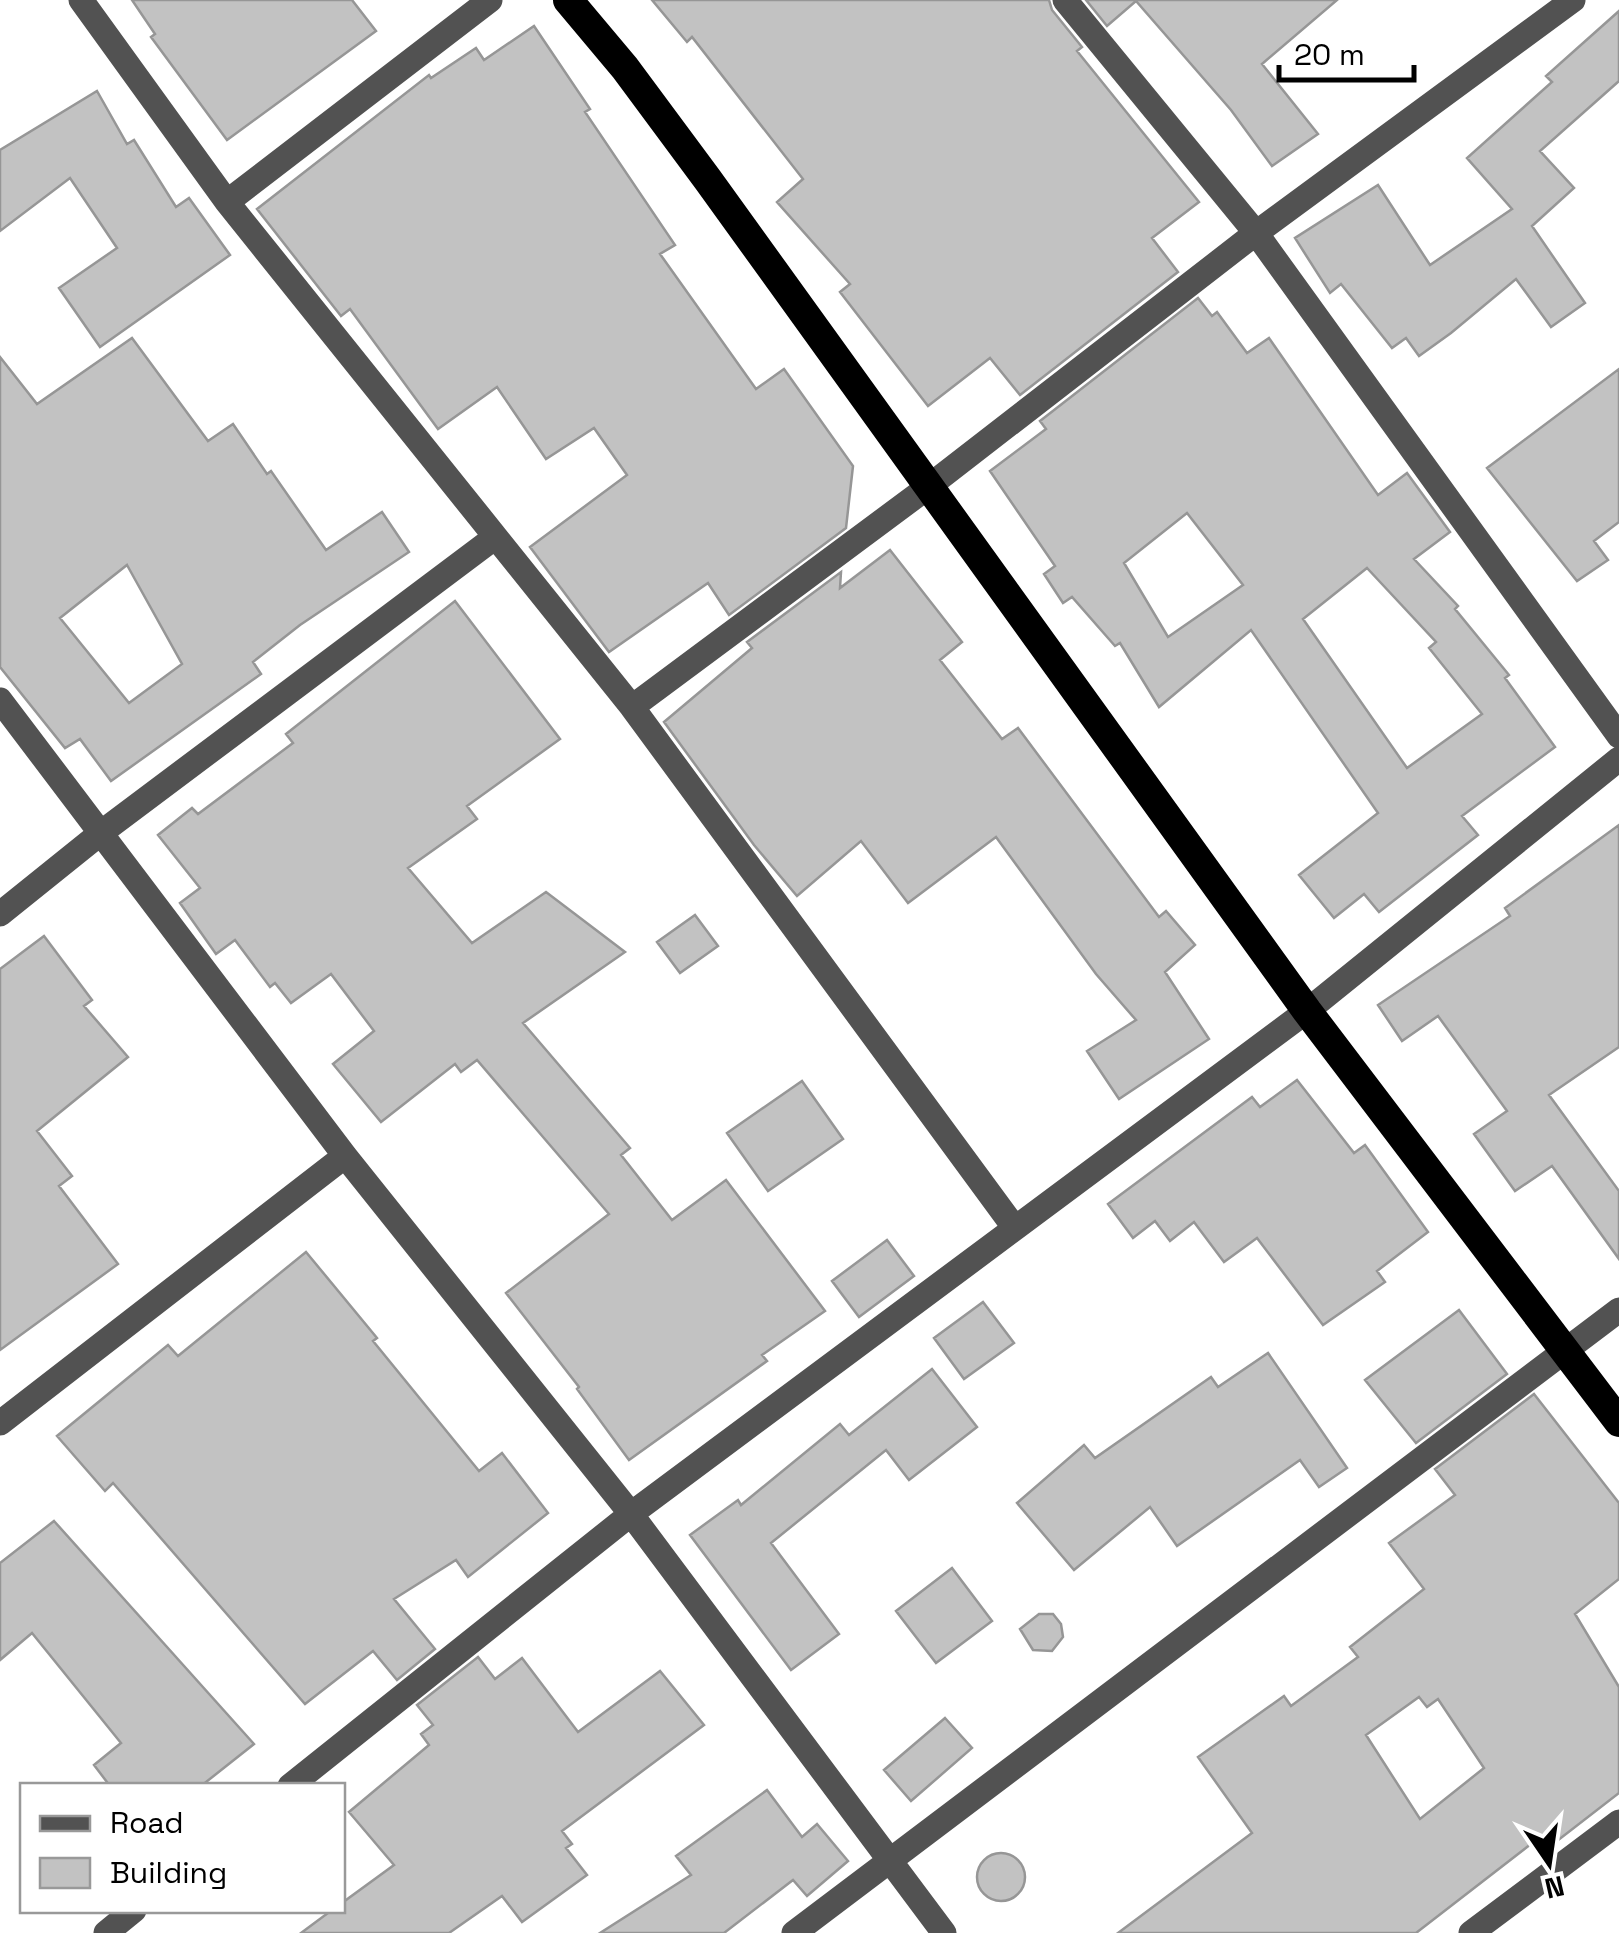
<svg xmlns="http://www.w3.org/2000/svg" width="1619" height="1933" font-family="'Space Grotesk',sans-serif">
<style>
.building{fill:#c2c2c2;stroke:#969696;stroke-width:2.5;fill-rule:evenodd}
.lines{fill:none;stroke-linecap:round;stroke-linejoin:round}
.minor{stroke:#525252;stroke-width:25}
.highway{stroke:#000;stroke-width:30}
</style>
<rect width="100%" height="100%" fill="#fff"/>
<path class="building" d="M 132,0 L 352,0 L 376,31 L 227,140 L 151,37 L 155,34 Z
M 652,0 L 1049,0 L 1052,10 L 1082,47 L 1077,51 L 1199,202 L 1152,238 L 1178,272 L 1020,395 L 990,358 L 928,406 L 840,292 L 850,284 L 777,202 L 803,179 L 692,37 L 687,42 Z
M 1086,0 L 1337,0 L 1262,64 L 1318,134 L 1272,166 L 1231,110 L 1136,1 L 1107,26 Z
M 1619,11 L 1619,81 L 1540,151 L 1574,188 L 1532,226 L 1585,303 L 1551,327 L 1516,279 L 1451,333 L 1419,356 L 1406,338 L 1392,348 L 1341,284 L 1330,293 L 1295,238 L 1378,185 L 1430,265 L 1512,209 L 1467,158 L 1552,82 L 1546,76 Z
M 534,26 L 590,109 L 585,112 L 675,245 L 660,254 L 756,389 L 784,369 L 853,466 L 846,528 L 729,615 L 708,583 L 609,652 L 530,547 L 627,475 L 594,428 L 546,459 L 497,387 L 438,429 L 350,309 L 341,316 L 257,209 L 429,75 L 431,78 L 476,48 L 484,60 Z
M 97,91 L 127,144 L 134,140 L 176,207 L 189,198 L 230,255 L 100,347 L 59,288 L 117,248 L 70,178 L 0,231 L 0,150 Z
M 1198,298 L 1212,316 L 1217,312 L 1247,353 L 1269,338 L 1378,495 L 1407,473 L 1450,532 L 1414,559 L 1458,606 L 1455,609 L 1509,675 L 1505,678 L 1555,747 L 1462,816 L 1478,835 L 1379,912 L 1364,894 L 1334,918 L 1299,875 L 1378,813 L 1251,630 L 1159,707 L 1120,643 L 1115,646 L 1072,597 L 1063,603 L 1044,574 L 1055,566 L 990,471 L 1046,429 L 1040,421 ZM 1187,513 L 1243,585 L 1168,637 L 1124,563 ZM 1367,568 L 1436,642 L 1429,648 L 1482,714 L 1407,768 L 1303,619 Z
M 132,338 L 208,441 L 233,424 L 267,474 L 271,471 L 326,550 L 382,512 L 409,552 L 300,625 L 253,662 L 261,674 L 111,781 L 80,739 L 65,748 L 0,667 L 0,357 L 37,404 ZM 127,565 L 182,664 L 129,703 L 60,618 Z
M 1619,369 L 1619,522 L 1594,541 L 1608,560 L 1577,581 L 1487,468 Z
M 890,550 L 962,642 L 940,660 L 1002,739 L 1018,728 L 1159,917 L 1166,911 L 1195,945 L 1165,972 L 1209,1039 L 1119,1099 L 1087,1051 L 1136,1020 L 1096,974 L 996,837 L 908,903 L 861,841 L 797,896 L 754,845 L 664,722 L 752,648 L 747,642 L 841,572 L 840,588 Z
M 455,601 L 560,739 L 467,806 L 477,819 L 408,868 L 472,943 L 546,892 L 625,952 L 523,1023 L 630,1148 L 621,1155 L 672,1220 L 726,1180 L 825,1311 L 762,1355 L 767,1361 L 629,1460 L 577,1389 L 579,1387 L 506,1293 L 609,1214 L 477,1060 L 461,1072 L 455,1064 L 381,1122 L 333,1064 L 374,1031 L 331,974 L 291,1003 L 275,983 L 270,987 L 235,940 L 216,954 L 180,903 L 200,888 L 158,835 L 192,808 L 198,814 L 293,743 L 286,734 Z
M 1619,825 L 1619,1047 L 1549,1095 L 1619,1191 L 1619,1259 L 1552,1166 L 1515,1191 L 1474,1134 L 1507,1111 L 1438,1016 L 1402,1041 L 1378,1005 L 1510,916 L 1505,908 Z
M 695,915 L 718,946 L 680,973 L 657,942 Z
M 44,936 L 92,1000 L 84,1006 L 128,1057 L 37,1131 L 72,1176 L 59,1186 L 118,1264 L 0,1350 L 0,969 Z
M 1297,1080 L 1354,1153 L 1365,1145 L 1428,1232 L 1377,1271 L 1385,1282 L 1323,1325 L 1257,1238 L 1224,1262 L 1194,1222 L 1170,1241 L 1155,1221 L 1133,1238 L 1108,1204 L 1252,1097 L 1260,1107 Z
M 802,1081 L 843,1139 L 768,1191 L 727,1133 Z
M 887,1240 L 914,1276 L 859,1317 L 832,1281 Z
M 306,1252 L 377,1338 L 373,1341 L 479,1471 L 502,1453 L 548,1513 L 468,1577 L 456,1560 L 394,1599 L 435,1649 L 397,1680 L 373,1651 L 305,1704 L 113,1483 L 105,1491 L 57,1436 L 168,1345 L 178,1356 Z
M 983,1302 L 1014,1343 L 964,1379 L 934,1338 Z
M 1459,1310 L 1507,1374 L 1416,1443 L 1365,1380 Z
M 1268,1353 L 1347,1468 L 1319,1487 L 1300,1460 L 1177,1546 L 1150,1507 L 1074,1570 L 1017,1503 L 1084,1445 L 1095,1458 L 1211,1377 L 1218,1387 Z
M 932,1369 L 977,1427 L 909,1480 L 886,1450 L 771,1543 L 839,1634 L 791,1670 L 690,1535 L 738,1500 L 741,1505 L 840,1424 L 849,1435 Z
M 1534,1394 L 1619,1503 L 1619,1579 L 1575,1614 L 1619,1687 L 1619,1793 L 1557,1841 L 1549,1830 L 1416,1933 L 1118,1933 L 1252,1833 L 1198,1757 L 1284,1696 L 1291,1706 L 1358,1657 L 1350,1647 L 1424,1589 L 1389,1543 L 1455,1495 L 1435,1469 ZM 1419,1697 L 1427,1707 L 1438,1699 L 1484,1768 L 1420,1819 L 1366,1735 Z
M 54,1521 L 254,1744 L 201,1786 L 110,1786 L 94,1765 L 121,1743 L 32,1633 L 0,1660 L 0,1563 Z
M 952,1568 L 992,1621 L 936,1663 L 896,1611 Z
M 1039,1614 L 1053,1614 L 1061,1624 L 1063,1637 L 1052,1651 L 1033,1650 L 1020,1629 Z
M 478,1657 L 495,1679 L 522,1658 L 578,1732 L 660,1671 L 704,1725 L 562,1831 L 572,1844 L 566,1848 L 587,1875 L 522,1922 L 502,1896 L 449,1933 L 301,1933 L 332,1910 L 342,1910 L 342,1903 L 394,1865 L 349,1812 L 429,1745 L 421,1734 L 433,1725 L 417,1705 Z
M 945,1718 L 972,1748 L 911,1801 L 884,1770 Z
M 767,1790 L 802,1837 L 817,1824 L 848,1861 L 807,1896 L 793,1880 L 724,1933 L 600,1933 L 691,1875 L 676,1856 Z
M977 1877a24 24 0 1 1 48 0a24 24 0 1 1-48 0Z"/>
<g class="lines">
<path class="minor" d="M 81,0 L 227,202 L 632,707 L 1014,1227
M 1065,0 L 1256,233 L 1619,736
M 227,202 L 490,0
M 0,700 L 345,1156 L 631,1514 L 944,1933
M 632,707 L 928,487 L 1256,233 L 1573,0
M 0,914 L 102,832 L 494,538
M 0,1423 L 345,1156
M 290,1786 L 631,1514 L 1307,1011 L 1619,759
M 106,1933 L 134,1910
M 794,1933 L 1619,1310
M 1471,1933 L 1619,1822"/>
<path class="highway" d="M 568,0 L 625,68 L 708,180 L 1307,1011 L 1619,1422"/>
</g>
<rect x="20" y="1783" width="325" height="130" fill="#ffffff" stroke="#999999" stroke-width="2.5"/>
<rect x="40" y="1816" width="50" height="15" fill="#525252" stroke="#999999" stroke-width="2.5"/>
<text x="110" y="1833" font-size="30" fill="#000000">Road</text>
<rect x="40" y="1858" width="50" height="30" fill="#c2c2c2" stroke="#999999" stroke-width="2.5"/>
<text x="110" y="1883" font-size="30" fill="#000000">Building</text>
<g transform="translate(1549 1863) rotate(167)" stroke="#ffffff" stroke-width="8" paint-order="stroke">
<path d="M0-8L18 38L0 25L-18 38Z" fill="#000000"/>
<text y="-15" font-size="28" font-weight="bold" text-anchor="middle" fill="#000000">N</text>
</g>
<path d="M1279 65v15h135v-15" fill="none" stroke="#000000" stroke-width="5"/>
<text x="1294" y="65" font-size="30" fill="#000000" stroke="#ffffff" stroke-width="8" paint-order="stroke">20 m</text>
</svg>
